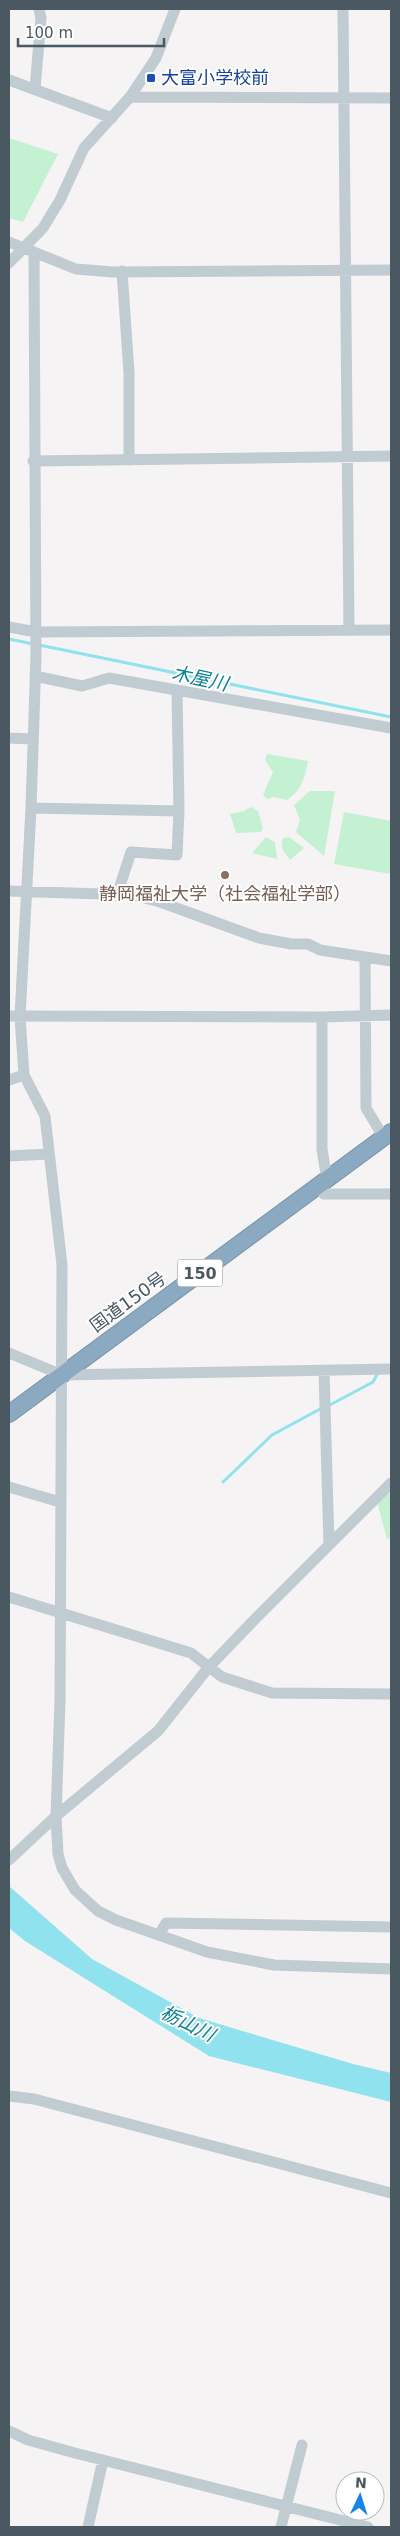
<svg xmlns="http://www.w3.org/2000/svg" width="400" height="2536" font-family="'DejaVu Sans','Noto Sans JP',sans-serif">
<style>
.green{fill:#c3f1d1}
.water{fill:#90e2ee}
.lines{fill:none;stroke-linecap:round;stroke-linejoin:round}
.stream{stroke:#90e2ee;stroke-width:3}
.highway-casing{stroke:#7694ad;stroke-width:18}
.minor{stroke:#c1cbd2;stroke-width:11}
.highway{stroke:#8ba9c1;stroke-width:16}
.transit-dot{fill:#1a4fb4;stroke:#fff;stroke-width:2}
.education-dot{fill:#8d6e63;stroke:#fff;stroke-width:2}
.labels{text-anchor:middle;stroke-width:4;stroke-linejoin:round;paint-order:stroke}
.shield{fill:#fff;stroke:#808a90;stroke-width:1}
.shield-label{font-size:16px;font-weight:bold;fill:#4a5861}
.transit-label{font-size:18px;fill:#164399;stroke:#fff;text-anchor:start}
.education-label{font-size:18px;fill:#785e54;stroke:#fff}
.street-label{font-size:18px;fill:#4a5861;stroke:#fff}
.water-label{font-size:19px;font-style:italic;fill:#0c8193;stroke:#fff}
</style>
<rect width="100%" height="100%" fill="#f5f3f3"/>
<path class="green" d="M 9,138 L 58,154 L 23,222 L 9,218 Z
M 267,754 L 308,761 C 305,777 302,790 287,800 L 274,797 L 267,799 L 263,795 L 273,772 L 265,760 Z
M 310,791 L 335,791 L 324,856 L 296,832 L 300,820 L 294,805 Z
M 251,807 L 258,811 L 263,828 L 261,832 L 236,833 L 230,814 L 244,811 Z
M 344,812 L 391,821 L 391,874 L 334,864 Z
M 266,837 L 275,842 L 277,859 L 252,853 Z
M 289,837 L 304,848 L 290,860 C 285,851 279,850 283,838 Z
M 388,1491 L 391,1496 L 391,1538 L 387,1539 L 377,1502 Z"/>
<path class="water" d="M 9,1886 L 92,1959 L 199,2018 L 353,2064 L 391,2073 L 391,2102 L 209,2056 L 25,1941 L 9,1928 Z"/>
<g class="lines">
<path class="stream" d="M 9,639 L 33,644
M 39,645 L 391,717
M 328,1406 L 373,1382 L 378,1373
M 223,1482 L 272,1435 L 322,1408"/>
<g class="highway-casing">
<path id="highway" d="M 9,1414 L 391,1132"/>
</g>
<path class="minor" d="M 343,9 L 349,630
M 9,80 L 112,118
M 35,89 L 41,18 L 39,9
M 130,97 L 391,98
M 9,242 L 76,269 L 113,272 L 391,270
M 34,253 L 36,656 L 31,808 L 20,1017 L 24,1075 L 45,1116 L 62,1265 L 60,1701 L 56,1816 L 58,1854 L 62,1868 L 75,1890 L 98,1911 L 116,1920 L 207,1952 L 274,1965 L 391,1969
M 9,263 L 43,228 L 60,200 L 84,148 L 130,97 L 156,58 L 175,9
M 122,271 L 129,373 L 129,460
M 33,461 L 391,456
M 9,627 L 36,632 L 391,630
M 35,676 L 82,686 L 109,678 L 391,728
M 9,738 L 33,739
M 31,808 L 179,811
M 9,891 L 133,895 L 160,902 L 259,938 L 291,944 L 308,944 L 320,950 L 391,961
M 117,895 L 131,852 L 177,855 L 179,811 L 177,690
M 365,957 L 366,1108 L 384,1138
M 9,1016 L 322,1017 L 391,1015
M 322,1017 L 322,1149 L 327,1180
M 9,1080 L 24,1075
M 9,1156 L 49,1154
M 317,1187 L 324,1194 L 391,1194
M 9,1353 L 62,1375 L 391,1369
M 324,1371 L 329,1545
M 9,1487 L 60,1502
M 9,1597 L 191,1653 L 222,1677 L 272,1693 L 391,1694
M 9,1860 L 56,1816 L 158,1731 L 208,1668 L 255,1619 L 391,1483
M 159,1935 L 166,1923 L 391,1927
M 9,2096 L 34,2099 L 391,2193
M 9,2431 L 28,2440 L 75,2453 L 368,2527
M 88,2527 L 103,2460
M 281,2527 L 302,2445"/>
<use href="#highway" class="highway"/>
</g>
<rect class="transit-dot" x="146" y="73" width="10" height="10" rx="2.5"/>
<circle class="education-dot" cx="225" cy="875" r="5"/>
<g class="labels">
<rect class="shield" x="177.5" y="1259.5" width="45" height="27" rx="4"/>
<g class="shield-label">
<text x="200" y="1279">150</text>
</g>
<g class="transit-label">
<text x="161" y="84">大富小学校前</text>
</g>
<g class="education-label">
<text x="225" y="900">静岡福祉大学（社会福祉学部）</text>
</g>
<g class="street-label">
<text transform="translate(128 1302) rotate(-36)" y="6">国道150号</text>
</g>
<g class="water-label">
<text transform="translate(200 678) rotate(12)" y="7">木屋川</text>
<text transform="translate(188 2023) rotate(26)" y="7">栃山川</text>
</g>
</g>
<rect width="400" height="2536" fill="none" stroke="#4a5861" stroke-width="20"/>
<g transform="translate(360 2496) rotate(4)"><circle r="24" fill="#ffffff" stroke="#b7bcc0"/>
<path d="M0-4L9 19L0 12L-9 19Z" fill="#1984e8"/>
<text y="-8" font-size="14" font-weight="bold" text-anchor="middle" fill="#4a5861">N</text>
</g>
<path d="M18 38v8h146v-8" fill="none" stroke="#4a5861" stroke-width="2.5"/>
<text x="25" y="38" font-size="15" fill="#4a5861" stroke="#ffffff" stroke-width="4" paint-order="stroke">100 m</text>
</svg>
